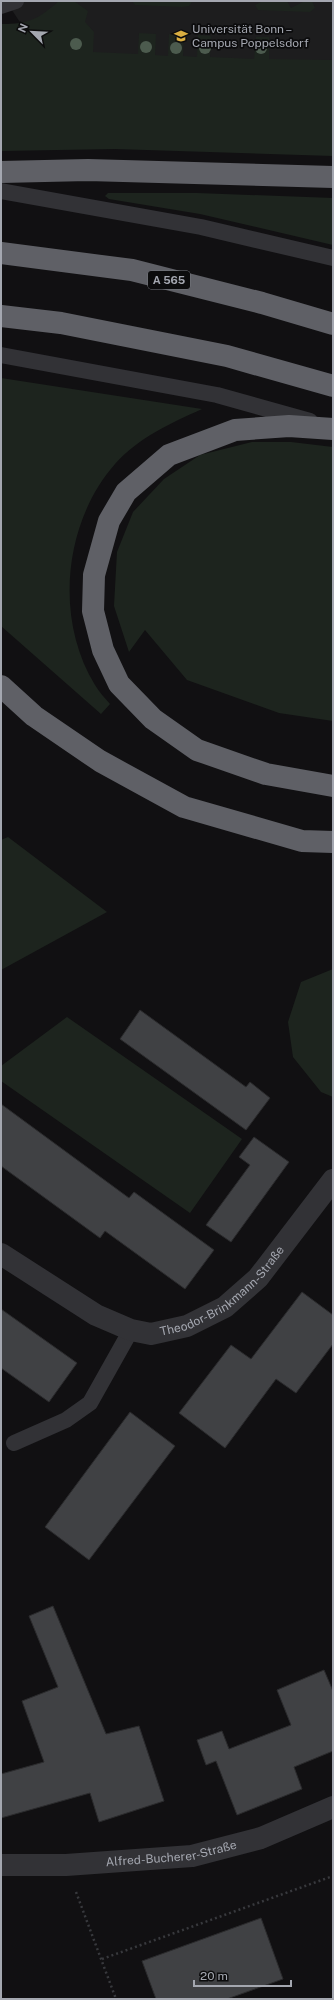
<svg xmlns="http://www.w3.org/2000/svg" width="334" height="2000" font-family="'Public Sans',sans-serif">
<style>
.built{fill:#1d1d1e}
.green{fill:#1d241e}
.building{fill:#404144;stroke:#2b2b2d}
.lines{fill:none;stroke-linecap:round;stroke-linejoin:round}
.path{stroke:#38393d;stroke-width:2.5;stroke-dasharray:2 3;stroke-linecap:butt}
.lane{stroke:#323236;stroke-width:16}
.street{stroke:#323236;stroke-width:22}
.highway{stroke:#5f6066;stroke-width:22}
.tree{fill:#4c5b4e}
.labels{text-anchor:middle;stroke-width:3.5;stroke-linejoin:round;paint-order:stroke}
.shield{fill:#0c0c0d;stroke:#76787f;stroke-width:1}
.shield-label{font-size:11px;font-weight:bold;fill:#a4a7b0}
.poi-label{font-size:12px;fill:#a4a7b0;stroke:#0c0c0d;text-anchor:start}
.street-label{font-size:12px;fill:#a4a7b0;stroke:#0c0c0d}
</style>
<rect width="100%" height="100%" fill="#111012"/>
<path class="built" d="M 6,1 L 333,1 L 333,97 L 52,71 Z"/>
<path class="green" d="M 59,1 L 74,1 L 88,11 L 85,22 L 94,32 L 93,52 L 138,54 L 139,33 L 156,34 L 155,55 L 168,56 L 169,34 L 184,35 L 183,56 L 197,57 L 198,35 L 211,36 L 210,57 L 254,59 L 256,37 L 269,37 L 269,59 L 333,60 L 333,156 L 115,149 L 1,151 L 1,24 C 30,24 38,19 59,1 Z
M 132,1 L 190,1 L 192,2 L 189,6 L 182,7 L 135,5 Z
M 263,1 L 287,1 L 291,8 L 305,1 L 312,1 L 315,8 L 310,12 L 258,10 L 255,5 Z
M 108,193 L 197,193 L 333,198 L 333,245 L 200,214 L 109,199 L 105,196 Z
M 1,378 L 202,409 C 171,423 138,438 115,464 C 64,522 54,618 95,685 C 99,692 105,698 110,704 L 101,714 L 1,626 Z
M 252,442 L 291,442 L 333,447 L 333,721 L 279,713 L 187,680 L 145,630 L 129,652 L 114,606 L 117,552 L 133,512 L 164,479 L 200,455 Z
M 8,837 L 107,912 L 1,970 L 1,840 Z
M 333,969 L 333,1097 L 321,1092 L 293,1057 L 288,1022 L 301,982 Z
M 67,1017 L 242,1139 L 190,1213 L 1,1081 L 1,1066 Z"/>
<path class="building" d="M 140,1010 L 246,1087 L 250,1082 L 270,1098 L 246,1130 L 120,1039 Z
M 1,1104 L 129,1198 L 134,1192 L 214,1250 L 185,1289 L 105,1231 L 100,1238 L 1,1166 Z
M 254,1137 L 289,1162 L 231,1242 L 206,1225 L 250,1165 L 239,1157 Z
M 302,1292 L 333,1315 L 333,1344 L 296,1393 L 276,1379 L 225,1448 L 179,1413 L 231,1345 L 251,1359 Z
M 1,1309 L 77,1363 L 49,1402 L 1,1368 Z
M 130,1412 L 175,1446 L 89,1560 L 45,1527 Z
M 53,1606 L 106,1734 L 139,1726 L 164,1801 L 99,1822 L 90,1793 L 1,1818 L 1,1774 L 44,1762 L 22,1701 L 58,1687 L 29,1616 Z
M 324,1670 L 333,1691 L 333,1751 L 294,1767 L 302,1789 L 237,1815 L 216,1761 L 206,1765 L 197,1740 L 222,1731 L 229,1749 L 291,1725 L 277,1690 Z
M 261,1918 L 283,1979 L 227,1999 L 156,1999 L 142,1961 Z"/>
<g class="lines">
<path class="path" d="M 76,1892 L 116,1999
M 102,1959 L 333,1876"/>
<path class="lane" d="M 1,6 L 16,1
M 1,191 L 201,227 L 333,258
M 1,355 L 217,395 L 310,421
M 14,1443 L 66,1420 L 90,1403 L 131,1330"/>
<g class="street">
<path id="s1" d="M 1,1254 L 96,1315 L 131,1330 L 151,1334 L 187,1326 L 225,1307 L 258,1278 L 333,1180"/>
<path id="s2" d="M 1,1865 L 66,1865 L 192,1856 L 261,1838 L 333,1807"/>
</g>
<path class="highway" d="M 1,172 L 88,170 L 333,177
M 1,253 L 132,270 L 262,303 L 333,324
M 1,316 L 61,323 L 227,356 L 333,386
M 333,429 L 289,426 L 235,430 L 169,455 L 126,492 L 109,521 L 94,575 L 93,611 L 103,650 L 119,684 L 153,719 L 197,750 L 266,774 L 333,786
M 1,686 L 34,716 L 100,761 L 184,807 L 302,841 L 333,842"/>
</g>
<g class="tree">
<circle cx="76" cy="44" r="6"/>
<circle cx="146" cy="47" r="6"/>
<circle cx="176" cy="48" r="6"/>
<circle cx="205" cy="48" r="6"/>
<circle cx="261" cy="48" r="6"/>
</g>
<defs>
<g id="university-bare" transform="scale(1.08)"><path d="M0-5L7-2L0 1L-7-2ZM-4 1L0 2.5L4 1V4Q0 6-4 4Z" fill="#d9ae41" stroke="#0c0c0d" stroke-width="2.5" paint-order="stroke"/></g>
</defs>
<g fill-rule="evenodd">
<use href="#university-bare" x="181" y="36"/>
</g>
<g class="labels">
<rect class="shield" x="148" y="271" width="42" height="18" rx="3"/>
<g class="shield-label">
<text x="169" y="284">A 565</text>
</g>
<g class="poi-label">
<text x="192" y="33">Universität Bonn –<tspan x="192" dy="14">Campus Poppelsdorf</tspan></text>
</g>
<g class="street-label">
<text dy="4" stroke="none"><textPath href="#s1" startOffset="257">Theodor-Brinkmann-Straße</textPath></text>
<text dy="4" stroke="none"><textPath href="#s2" startOffset="171">Alfred-Bucherer-Straße</textPath></text>
</g>
</g>
<rect width="334" height="2000" fill="none" stroke="#a4a7b0" stroke-width="4"/>
<g transform="translate(32 32) rotate(294)" stroke="#0c0c0d" stroke-width="3" paint-order="stroke">
<path d="M0-3L7 15L0 10L-7 15Z" fill="#a4a7b0"/>
<text y="-6" font-size="11" font-weight="bold" text-anchor="middle" fill="#a4a7b0">N</text>
</g>
<path d="M194 1980v6h97v-6" fill="none" stroke="#a4a7b0" stroke-width="2"/>
<text x="200" y="1980" font-size="12" fill="#a4a7b0" stroke="#0c0c0d" stroke-width="3" paint-order="stroke">20 m</text>
</svg>
